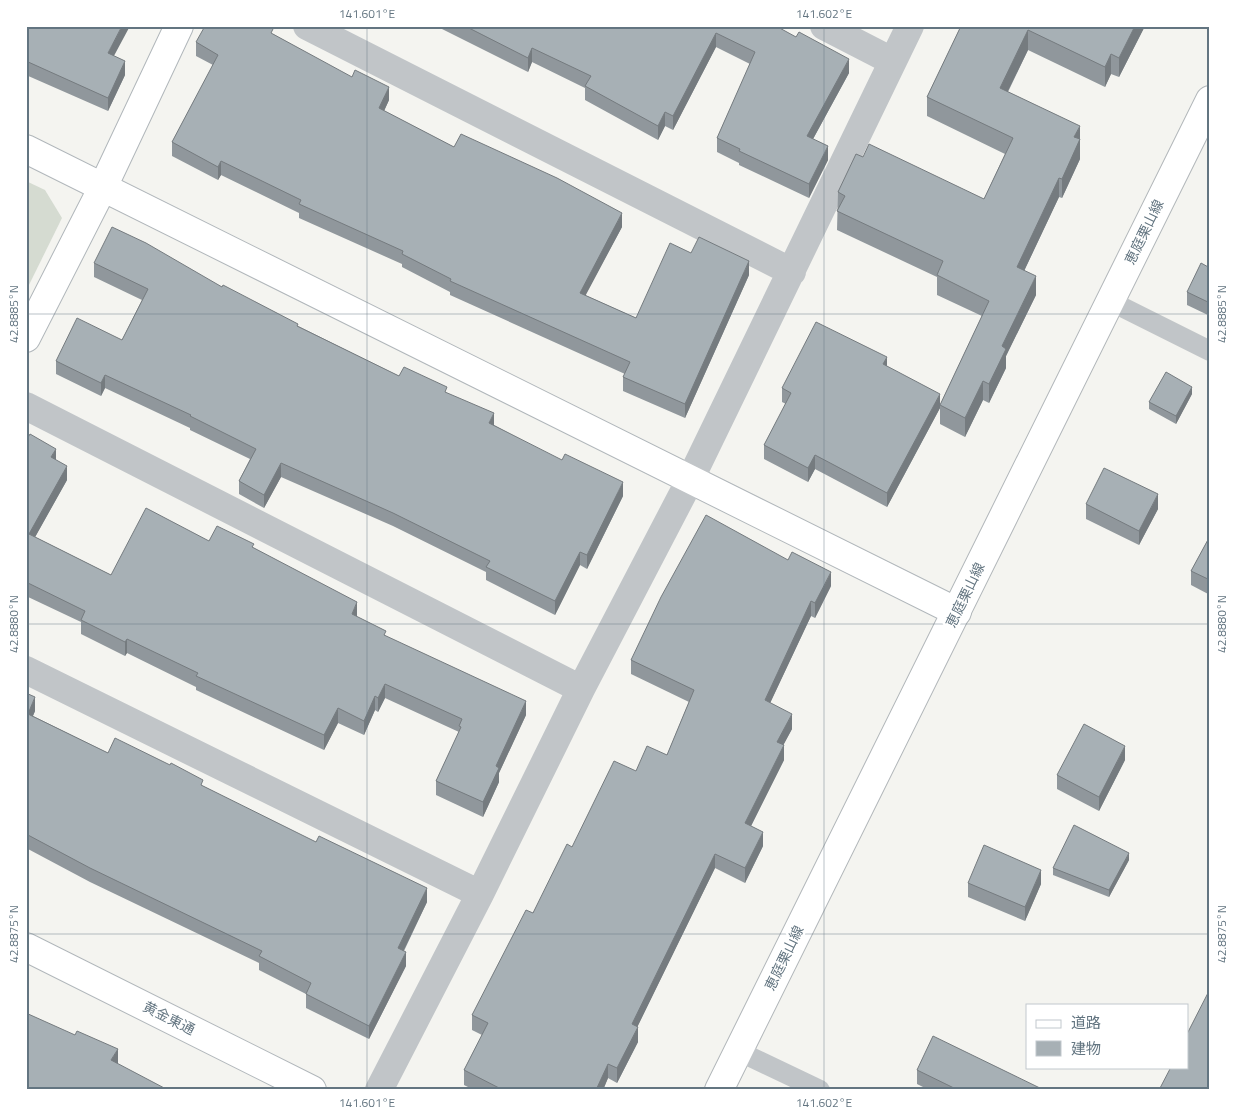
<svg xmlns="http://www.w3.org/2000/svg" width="1236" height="1116" font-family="'Titillium Web','Noto Sans JP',sans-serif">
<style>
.green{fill:#d5dbd1}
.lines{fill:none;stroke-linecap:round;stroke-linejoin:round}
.secondary-casing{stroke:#b1b7bb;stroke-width:30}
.primary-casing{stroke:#b2b7ba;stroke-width:30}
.lane{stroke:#c1c5c8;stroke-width:20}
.street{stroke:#c1c5c8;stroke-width:28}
.secondary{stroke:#fff;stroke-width:28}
.primary{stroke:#fff;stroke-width:28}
.wall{fill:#90979c}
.shaded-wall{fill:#757b7f}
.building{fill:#a7b0b5;stroke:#757b7f}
.ticks{fill:none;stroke:#637581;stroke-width:1;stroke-opacity:0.45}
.labels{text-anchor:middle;stroke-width:5;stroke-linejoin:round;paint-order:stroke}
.street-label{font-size:14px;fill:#637581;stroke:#fff}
.neatline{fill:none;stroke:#637581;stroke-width:2}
.ticks-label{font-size:12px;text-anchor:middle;fill:#637581}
</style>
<rect width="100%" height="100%" fill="#f4f4f0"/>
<path class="green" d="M 26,181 L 45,190 L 62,218 L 26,291 Z"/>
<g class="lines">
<g class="secondary-casing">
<path id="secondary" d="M 26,149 L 957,612
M 26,338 L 103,187 L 179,26
M 26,947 L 312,1090"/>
</g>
<g class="primary-casing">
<path id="primary" d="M 719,1090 L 1210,100"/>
</g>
<path class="lane" d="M 1110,301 L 1210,351
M 738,1051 L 820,1090"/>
<path class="street" d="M 307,26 L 792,272
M 824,26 L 892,61
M 26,406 L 581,689
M 26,670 L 480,894
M 379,1090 L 480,894 L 581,689 L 690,480 L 910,26"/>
<use href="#secondary" class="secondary"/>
<use href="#primary" class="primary"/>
</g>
<path class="wall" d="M 26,26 L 114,56 L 125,75 L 108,111 L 26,75 Z
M 436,26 L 776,26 L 849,73 L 813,139 L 828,160 L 809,198 L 739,165 L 739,163 L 717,152 L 717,138 L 750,64 L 716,47 L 673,130 L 665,126 L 658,140 L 585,100 L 585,88 L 532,62 L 528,72 Z
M 961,26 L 1145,26 L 1119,77 L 1111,74 L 1105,87 L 1028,50 L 1008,92 L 1080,139 L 1080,159 L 1062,198 L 1059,197 L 1024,271 L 1036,295 L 1006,356 L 1006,368 L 989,403 L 983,400 L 965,437 L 940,424 L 940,405 L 982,316 L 937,295 L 937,277 L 837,230 L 838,192 L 863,157 L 984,199 L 1005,154 L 927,116 L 927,97 Z
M 273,34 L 389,100 L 384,111 L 454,147 L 622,227 L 585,295 L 636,318 L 691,253 L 749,275 L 685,418 L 623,391 L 623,377 L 625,374 L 450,295 L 450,292 L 402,267 L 402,264 L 299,218 L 299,213 L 221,175 L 218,180 L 172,156 L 172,142 L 213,65 L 196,56 L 196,42 Z
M 94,263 L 222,287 L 298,326 L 399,376 L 447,393 L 494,425 L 623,496 L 587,569 L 580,565 L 555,615 L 486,580 L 486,572 L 393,526 L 281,477 L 264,508 L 239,494 L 239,481 L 250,459 L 190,430 L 190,428 L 105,388 L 101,396 L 56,374 L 56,361 L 122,340 L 142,300 L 94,277 Z
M 1210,268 L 1210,316 L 1187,305 L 1187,292 Z
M 887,366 L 940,408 L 887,507 L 815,469 L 808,482 L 764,459 L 764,445 L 786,404 L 782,402 L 782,388 Z
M 1192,394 L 1176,424 L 1149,409 L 1149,402 Z
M 26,441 L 56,460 L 67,480 L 35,537 L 111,575 L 209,541 L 254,548 L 386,636 L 526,715 L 499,773 L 499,782 L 483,817 L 436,795 L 436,781 L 459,732 L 385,698 L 378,712 L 375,710 L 364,735 L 338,723 L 324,750 L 196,690 L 196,687 L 127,653 L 125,656 L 81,634 L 81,622 L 26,596 Z
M 1086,504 L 1158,509 L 1139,545 L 1086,519 Z
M 1210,536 L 1210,595 L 1191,585 L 1191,571 Z
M 831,586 L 815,618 L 811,616 L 770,703 L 792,729 L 783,745 L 784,760 L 751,826 L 763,846 L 745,883 L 715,868 L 637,1027 L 638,1042 L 617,1083 L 608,1078 L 603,1090 L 474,1090 L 464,1085 L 464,1070 L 482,1035 L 472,1030 L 472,1015 L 572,847 L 667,755 L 689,702 L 631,674 L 631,660 Z
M 26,693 L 35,711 L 33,716 L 108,753 L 203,786 L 427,902 L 404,951 L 406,966 L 369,1039 L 306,1008 L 306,994 L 259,970 L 259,963 L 90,882 L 28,849 L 26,852 Z
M 1125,760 L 1099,811 L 1057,789 L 1057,775 Z
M 1129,860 L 1109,897 L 1053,875 L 1053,868 Z
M 968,883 L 1041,884 L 1025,921 L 968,897 Z
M 917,1070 L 1044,1090 L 929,1090 L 917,1084 Z"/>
<path class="shaded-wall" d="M 122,26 L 130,26 L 108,67 L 108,53 Z
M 1135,26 L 1145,26 L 1119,77 L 1119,58 Z
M 1028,30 L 1028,50 L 1000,107 L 1000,88 Z
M 716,33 L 716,47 L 673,130 L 673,116 Z
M 532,48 L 532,62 L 528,72 L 528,58 Z
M 1111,54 L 1111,74 L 1105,87 L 1105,67 Z
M 849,59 L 849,73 L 807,150 L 807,136 Z
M 125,61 L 125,75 L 108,111 L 108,98 Z
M 389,87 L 389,100 L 379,122 L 379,108 Z
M 665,112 L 665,126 L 658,140 L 658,126 Z
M 1080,126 L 1080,159 L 1062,198 L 1062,179 L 1074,137 Z
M 828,146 L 828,160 L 809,198 L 809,184 Z
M 221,161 L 221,175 L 218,180 L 218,167 Z
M 1059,178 L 1059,197 L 1017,286 L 1017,267 Z
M 622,213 L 622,227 L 580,306 L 580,293 Z
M 749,261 L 749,275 L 685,418 L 685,404 Z
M 1036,276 L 1036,295 L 1006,356 L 1006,368 L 989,403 L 989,384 L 1002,346 Z
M 887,357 L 887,371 L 883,364 Z
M 105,375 L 105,388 L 101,396 L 101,383 Z
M 983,381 L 983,400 L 965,437 L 965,418 Z
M 1192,387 L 1192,394 L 1176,424 L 1176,416 Z
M 940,394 L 940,408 L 887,507 L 887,493 Z
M 494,413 L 494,427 L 489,423 Z
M 56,449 L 56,463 L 51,457 Z
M 815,455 L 815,469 L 808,482 L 808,468 Z
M 281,463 L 281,477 L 264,508 L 264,495 Z
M 67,466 L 67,480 L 29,548 L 29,534 Z
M 623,482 L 623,496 L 587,569 L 587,555 Z
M 1158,494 L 1158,509 L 1139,545 L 1139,531 Z
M 580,552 L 580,565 L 555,615 L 555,601 Z
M 831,572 L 831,586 L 815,618 L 815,603 Z
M 811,601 L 811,616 L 765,714 L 765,700 Z
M 357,602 L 357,616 L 352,628 L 352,614 Z
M 127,639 L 127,653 L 125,656 L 125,642 Z
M 385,684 L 385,698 L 378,712 L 378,698 Z
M 375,696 L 375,710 L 364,735 L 364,721 Z
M 35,697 L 35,711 L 28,727 L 28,714 Z
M 526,701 L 526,715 L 499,773 L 499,782 L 483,817 L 483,802 L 496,766 Z
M 338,708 L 338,723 L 324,750 L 324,735 Z
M 792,714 L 792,729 L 777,757 L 777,742 Z
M 784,745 L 784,760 L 745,838 L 745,823 Z
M 1125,746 L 1125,760 L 1099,811 L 1099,797 Z
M 763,832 L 763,846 L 745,883 L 745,868 Z
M 28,835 L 28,849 L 26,852 L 26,838 Z
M 1129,853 L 1129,860 L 1109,897 L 1109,890 Z
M 715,854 L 715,868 L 632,1038 L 632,1024 Z
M 1041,870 L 1041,884 L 1025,921 L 1025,907 Z
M 427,888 L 427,902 L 398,962 L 398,948 Z
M 406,952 L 406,966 L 369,1039 L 369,1026 Z
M 638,1027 L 638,1042 L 617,1083 L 617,1068 Z
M 118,1049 L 118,1063 L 111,1074 L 111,1060 Z
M 608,1064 L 608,1078 L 603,1090 L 596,1090 Z"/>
<path class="building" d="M 26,26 L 122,26 L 108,53 L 125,61 L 108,98 L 26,61 Z
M 205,26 L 269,26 L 273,29 L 271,33 L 352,77 L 355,70 L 389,87 L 379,108 L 454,147 L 461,134 L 557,178 L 622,213 L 580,293 L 636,318 L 670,243 L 691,253 L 699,237 L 749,261 L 685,404 L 623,377 L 630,362 L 450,281 L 451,279 L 402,254 L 403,251 L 299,204 L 301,200 L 221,161 L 218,167 L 172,142 L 218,55 L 196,42 Z
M 465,26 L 776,26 L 796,37 L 799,32 L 849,59 L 807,136 L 828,146 L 809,184 L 739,151 L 740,149 L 717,138 L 755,52 L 716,33 L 673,116 L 665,112 L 658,126 L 585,86 L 591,76 L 532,48 L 528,58 Z
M 961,26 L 1135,26 L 1119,58 L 1111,54 L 1105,67 L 1028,30 L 1000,88 L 1080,126 L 1074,137 L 1080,139 L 1062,179 L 1059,178 L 1017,267 L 1036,276 L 1002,346 L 1006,349 L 989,384 L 983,381 L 965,418 L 940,405 L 989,301 L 937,275 L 943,261 L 837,211 L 845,196 L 838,192 L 856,154 L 863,157 L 869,144 L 984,199 L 1013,138 L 927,97 Z
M 112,227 L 146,243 L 222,287 L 223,285 L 298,324 L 297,326 L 399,376 L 404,367 L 447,387 L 445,392 L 494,413 L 489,423 L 562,460 L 565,454 L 623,482 L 587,555 L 580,552 L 555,601 L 486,567 L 490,561 L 393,513 L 281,463 L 264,495 L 239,481 L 256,449 L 190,416 L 191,415 L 105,375 L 101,383 L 56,361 L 77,318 L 122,340 L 148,289 L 94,263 Z
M 1201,263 L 1210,268 L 1210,303 L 1187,292 Z
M 816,322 L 887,357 L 883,364 L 940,394 L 887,493 L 815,455 L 808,468 L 764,445 L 791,393 L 782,388 Z
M 1166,372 L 1192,387 L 1176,416 L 1149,402 Z
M 30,434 L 56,449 L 51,457 L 67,466 L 29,534 L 111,575 L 146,508 L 209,541 L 217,526 L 254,544 L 252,547 L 357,602 L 352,614 L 386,631 L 384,635 L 526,701 L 496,766 L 499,768 L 483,802 L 436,781 L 461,727 L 459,726 L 462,719 L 385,684 L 378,698 L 375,696 L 364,721 L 338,708 L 324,735 L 196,676 L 198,673 L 127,639 L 125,642 L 81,620 L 85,611 L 26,582 L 26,441 Z
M 1104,468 L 1158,494 L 1139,531 L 1086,504 Z
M 706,515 L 788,560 L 792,552 L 831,572 L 815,603 L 811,601 L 765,700 L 792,714 L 777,742 L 784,745 L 745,823 L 763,832 L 745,868 L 715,854 L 632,1024 L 638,1027 L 617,1068 L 608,1064 L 596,1090 L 503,1090 L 464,1070 L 488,1023 L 472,1015 L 526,910 L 533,913 L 567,844 L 572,847 L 614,761 L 636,771 L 647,746 L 667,755 L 694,690 L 631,660 L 661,597 Z
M 1210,536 L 1210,580 L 1191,571 Z
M 26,693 L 35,697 L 28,714 L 108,753 L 115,738 L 170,765 L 171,763 L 203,780 L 201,785 L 316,842 L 319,836 L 427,888 L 398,948 L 406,952 L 369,1026 L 306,994 L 311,983 L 259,956 L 262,951 L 90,868 L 28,835 L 26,838 Z
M 1084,724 L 1125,746 L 1099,797 L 1057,775 Z
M 1074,825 L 1129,853 L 1109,890 L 1053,868 Z
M 984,845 L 1041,870 L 1025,907 L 968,883 Z
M 1210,989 L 1210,1090 L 1159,1090 L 1171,1067 L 1187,1067 L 1187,1034 Z
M 26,1013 L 75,1035 L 77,1031 L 118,1049 L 111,1060 L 168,1090 L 26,1090 Z
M 933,1036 L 1044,1090 L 958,1090 L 917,1070 Z"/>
<path class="ticks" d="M 367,26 L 367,1090M 824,26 L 824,1090M 26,314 L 1210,314M 26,624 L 1210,624M 26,934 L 1210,934"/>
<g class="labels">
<g class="street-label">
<text transform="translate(1144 232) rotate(-64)" y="5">恵庭栗山線</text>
<text transform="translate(965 595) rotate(-64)" y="5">恵庭栗山線</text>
<text transform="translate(784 958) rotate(-64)" y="5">恵庭栗山線</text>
<text transform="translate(169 1018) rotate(27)" y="5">黄金東通</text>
</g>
</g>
<rect width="1236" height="1116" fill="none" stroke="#ffffff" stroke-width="55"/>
<rect x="1026" y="1004" width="162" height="65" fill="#ffffff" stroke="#c1c8cd"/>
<rect x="1036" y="1020" width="25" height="8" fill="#ffffff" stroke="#c1c8cd"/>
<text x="1071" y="1028" font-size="15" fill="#637581">道路</text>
<rect x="1036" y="1041" width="25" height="15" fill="#a7b0b5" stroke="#c1c8cd"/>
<text x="1071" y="1054" font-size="15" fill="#637581">建物</text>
<rect x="28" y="28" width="1180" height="1060" class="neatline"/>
<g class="ticks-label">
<text x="367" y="18">141.601°E</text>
<text x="824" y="18">141.602°E</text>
<text transform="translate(14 314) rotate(-90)" y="4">42.8885°N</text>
<text transform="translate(1222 314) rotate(-90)" y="4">42.8885°N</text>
<text transform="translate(14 624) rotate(-90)" y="4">42.8880°N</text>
<text transform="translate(1222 624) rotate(-90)" y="4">42.8880°N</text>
<text transform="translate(14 934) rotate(-90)" y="4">42.8875°N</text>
<text transform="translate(1222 934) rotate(-90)" y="4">42.8875°N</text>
<text x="367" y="1107">141.601°E</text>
<text x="824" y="1107">141.602°E</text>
</g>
</svg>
